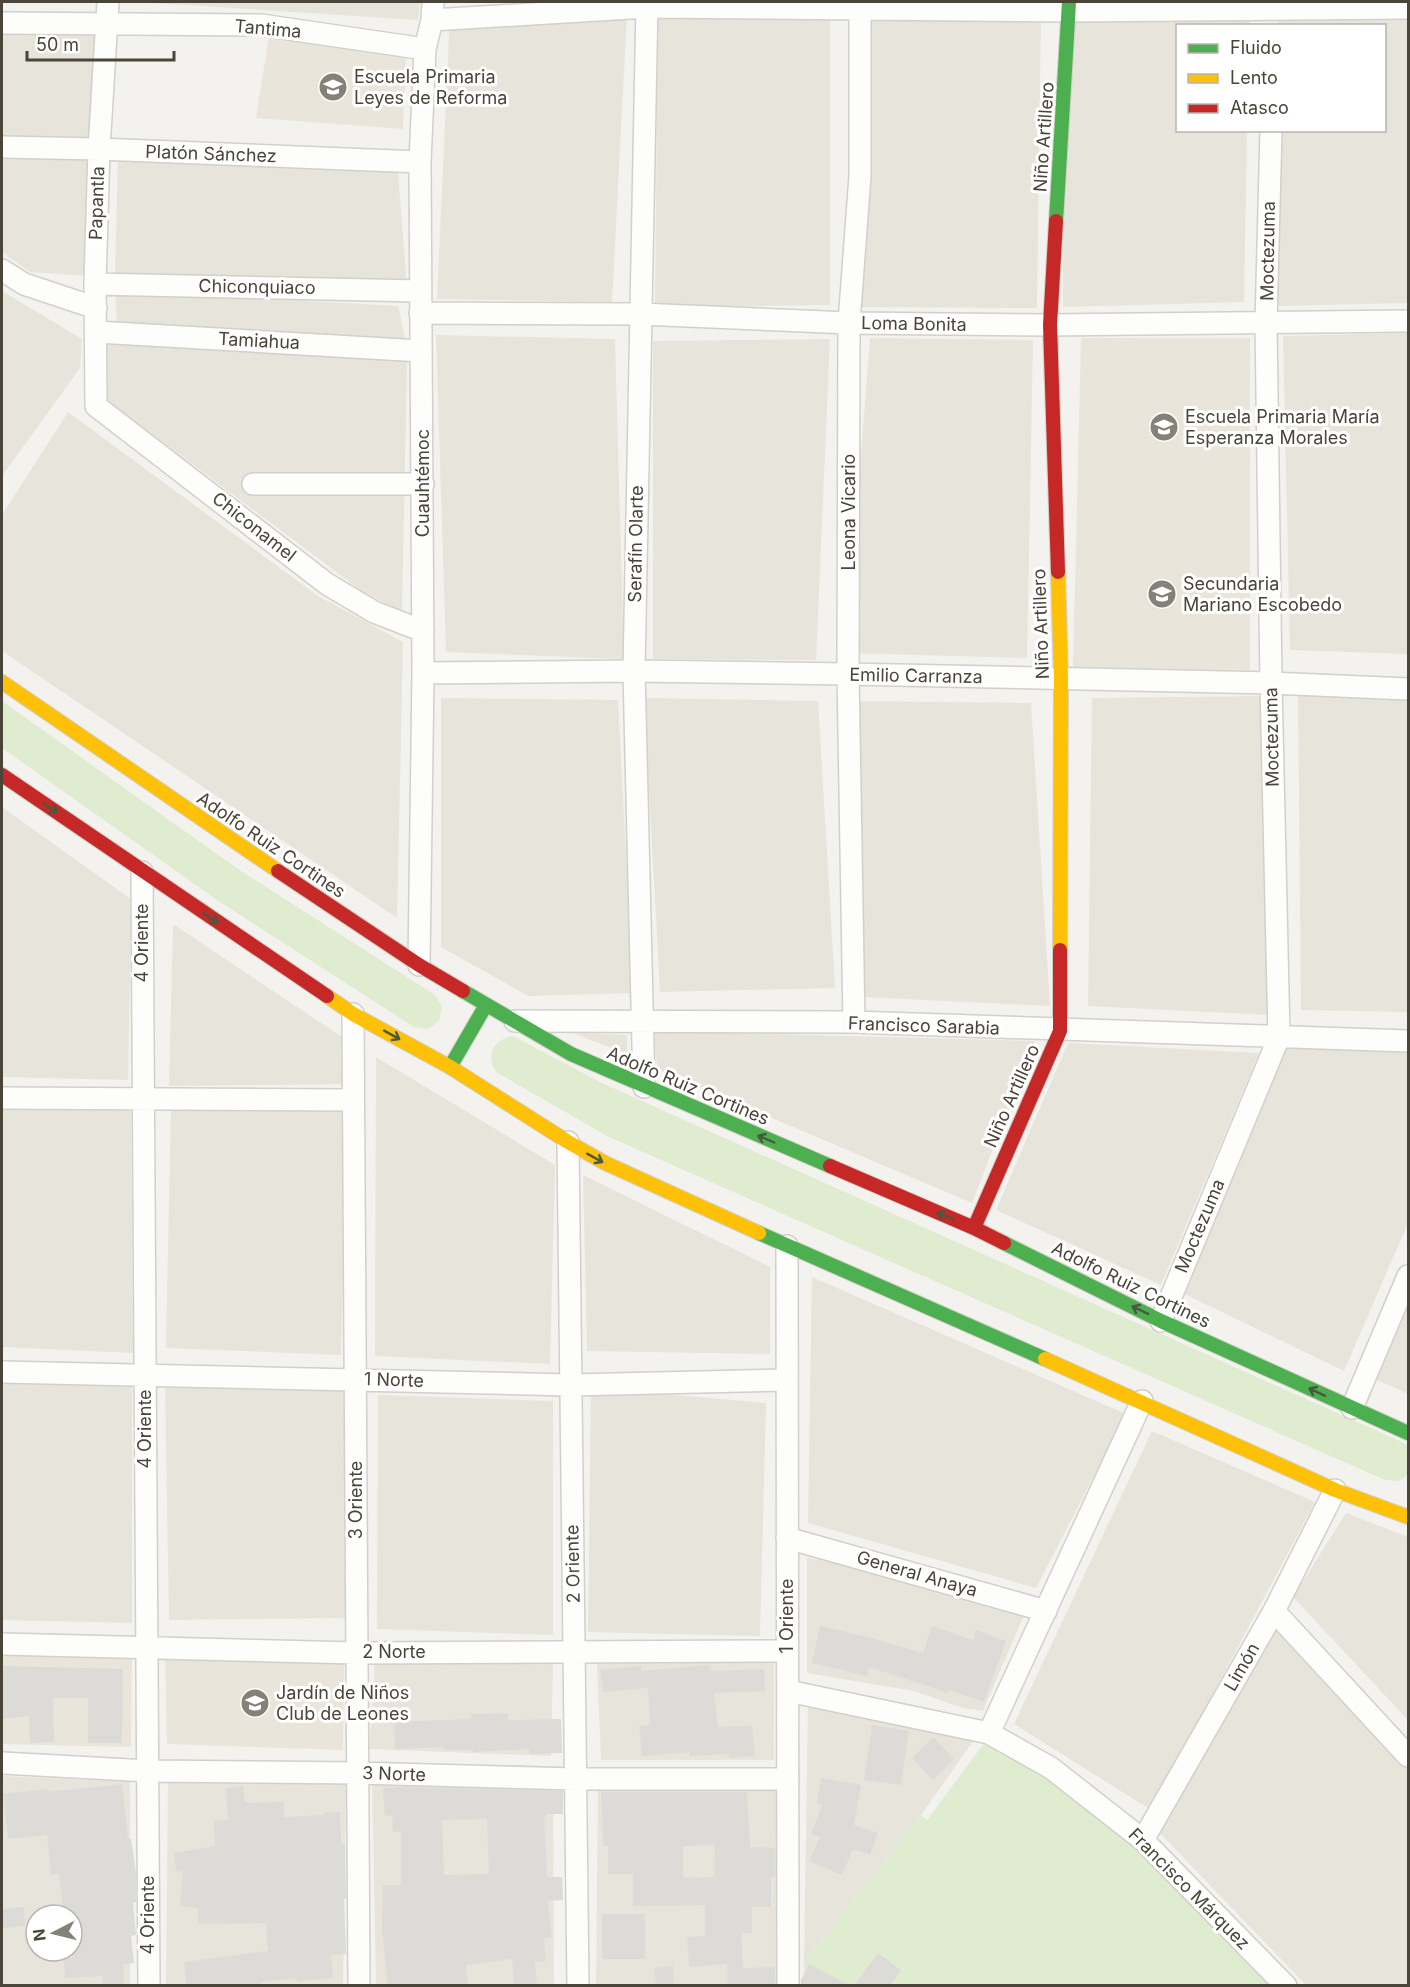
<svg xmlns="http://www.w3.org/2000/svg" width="1410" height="1987" font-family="Inter,sans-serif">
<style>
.residential{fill:#e7e4dc;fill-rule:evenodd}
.education{fill:#e9e5da}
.green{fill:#e0ecd0}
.building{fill:#dddbd7;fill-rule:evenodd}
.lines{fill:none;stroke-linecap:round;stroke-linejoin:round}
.street-casing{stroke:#d1d0cb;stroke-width:24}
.fast-casing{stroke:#d2cfc5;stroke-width:16}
.slow-casing{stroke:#d2cfc5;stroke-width:16}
.jam-casing{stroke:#d2cfc5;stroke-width:16}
.street{stroke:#fdfdfc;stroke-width:21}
.fast{stroke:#4caf50;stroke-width:14}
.slow{stroke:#ffc107;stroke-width:14}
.jam{stroke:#c62828;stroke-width:14}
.oneway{stroke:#4a593e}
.labels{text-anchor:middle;stroke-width:6;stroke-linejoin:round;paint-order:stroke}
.street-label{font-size:18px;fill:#4a4439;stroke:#fff}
.poi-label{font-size:18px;fill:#4a4439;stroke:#fff;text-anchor:start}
</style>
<rect width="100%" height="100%" fill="#f3f2ee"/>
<path class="residential" d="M 138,2 L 420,2 L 418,20 Z
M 1250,2 L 1250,25 L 1178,26 L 1178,130 L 1247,131 L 1244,302 L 1063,307 L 1063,4 Z
M 1278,2 L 1408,2 L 1408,303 L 1277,306 L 1277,131 L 1384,130 L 1384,26 L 1278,25 Z
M 830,8 L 830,305 L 655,307 L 658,12 Z
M 865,11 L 1041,11 L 1037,308 L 857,307 Z
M 450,13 L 627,14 L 612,302 L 437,299 Z
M 2,16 L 103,19 L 94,138 L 2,138 Z
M 2,154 L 94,158 L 90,276 L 30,272 L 2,252 Z
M 118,155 L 398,172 L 407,288 L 115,276 Z
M 2,291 L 82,339 L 80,368 L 2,476 Z
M 115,291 L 398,306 L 406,343 L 117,325 Z
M 1408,333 L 1408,654 L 1290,650 L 1283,336 Z
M 436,335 L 615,339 L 624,659 L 446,652 Z
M 870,338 L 1033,340 L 1027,658 L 846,653 Z
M 830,339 L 816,660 L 653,659 L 653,341 Z
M 107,344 L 407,361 L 402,611 L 363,592 L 108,401 Z
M 68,412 L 318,596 L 403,642 L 397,918 L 2,651 L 2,515 Z
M 1298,693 L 1408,693 L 1408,1012 L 1301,1010 Z
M 1263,696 L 1269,1015 L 1088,1006 L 1092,698 Z
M 441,698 L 618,700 L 633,993 L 528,996 L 441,947 Z
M 644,698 L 818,701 L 835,988 L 660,992 Z
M 849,701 L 1031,703 L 1050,1006 L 864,997 Z
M 2,807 L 131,899 L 128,1080 L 2,1077 Z
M 173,924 L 342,1037 L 345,1084 L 169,1086 Z
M 654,1031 L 1035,1041 L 972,1203 L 657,1069 Z
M 573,1033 L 627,1035 L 627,1054 Z
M 1068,1043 L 1259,1053 L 1161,1285 L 996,1210 Z
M 1282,1046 L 1408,1052 L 1408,1223 L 1344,1371 L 1176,1290 Z
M 376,1057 L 555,1165 L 550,1364 L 375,1356 Z
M 347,1101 L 341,1355 L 166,1348 L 171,1105 Z
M 2,1105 L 131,1111 L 133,1353 L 2,1347 Z
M 583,1175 L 770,1267 L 770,1354 L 587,1351 Z
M 812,1277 L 1126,1414 L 1036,1588 L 808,1523 Z
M 1408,1303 L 1408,1394 L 1375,1379 Z
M 2,1381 L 132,1381 L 132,1623 L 2,1620 Z
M 165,1382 L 348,1387 L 347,1618 L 169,1620 Z
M 591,1388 L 766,1403 L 760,1636 L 588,1632 Z
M 378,1395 L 553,1401 L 553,1635 L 377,1629 Z
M 1152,1431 L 1315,1502 L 1151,1810 L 1014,1724 Z
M 1346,1513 L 1408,1537 L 1408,1720 L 1293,1597 Z
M 807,1558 L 881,1570 L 1024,1615 L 983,1711 L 963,1708 L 914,1691 L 807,1673 Z
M 1275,1624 L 1408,1767 L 1408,1985 L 1306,1985 L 1156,1829 Z
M 774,1659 L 774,1760 L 601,1760 L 597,1664 Z
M 375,1661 L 553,1663 L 551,1756 L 369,1749 Z
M 808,1705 L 974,1740 L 921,1815 L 804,1962 Z
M 2,1776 L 130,1782 L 130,1985 L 2,1985 ZM 36,1915 L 72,1915 L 72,1951 L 36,1951 Z
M 168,1779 L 346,1784 L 343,1985 L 166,1986 Z
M 372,1781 L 553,1786 L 554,1985 L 376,1985 Z
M 777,1785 L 779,1985 L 596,1986 L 598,1787 Z"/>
<path class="education" d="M 269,36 L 406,56 L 403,129 L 256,118 Z
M 1081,338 L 1250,338 L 1250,670 L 1073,667 Z
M 2,1651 L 132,1656 L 131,1747 L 2,1744 Z
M 165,1657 L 344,1661 L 343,1750 L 167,1744 Z"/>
<path class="green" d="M 2,701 L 241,871 L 435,995 L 442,1007 L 439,1021 L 428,1029 L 414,1027 L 220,902 L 2,748 Z
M 513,1036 L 602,1083 L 1404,1443 L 1408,1447 L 1408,1474 L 1399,1481 L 1385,1480 L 609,1137 L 496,1072 C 485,1055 494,1039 513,1036 Z
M 985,1742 L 1048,1778 L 1133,1843 L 1271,1986 L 804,1986 L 804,1962 L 921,1815 L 927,1820 Z"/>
<path class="building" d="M 820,1626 L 868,1637 L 923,1653 L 932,1626 L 973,1640 L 976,1630 L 1006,1641 L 984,1702 L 949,1690 L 948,1693 L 869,1667 L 867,1676 L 812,1663 Z
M 710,1665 L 711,1671 L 764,1669 L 765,1691 L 714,1693 L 718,1727 L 752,1726 L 755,1756 L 729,1758 L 729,1754 L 689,1756 L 689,1752 L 642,1756 L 639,1726 L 650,1725 L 648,1688 L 603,1692 L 600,1670 L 641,1666 L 642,1671 Z
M 2,1666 L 123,1669 L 122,1743 L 88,1743 L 88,1698 L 53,1698 L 54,1742 L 30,1743 L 29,1716 L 2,1719 Z
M 508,1713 L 508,1720 L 561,1719 L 562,1753 L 529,1754 L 529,1749 L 473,1752 L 473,1750 L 444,1750 L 444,1747 L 395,1749 L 394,1722 L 471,1719 L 471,1714 Z
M 872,1725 L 909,1731 L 901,1785 L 864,1780 Z
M 933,1737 L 954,1759 L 933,1780 L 912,1758 Z
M 821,1778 L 861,1785 L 854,1825 L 878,1833 L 870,1855 L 853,1849 L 842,1875 L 809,1861 L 820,1837 L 811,1834 L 822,1805 L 817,1804 Z
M 122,1784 L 128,1839 L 131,1839 L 136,1873 L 136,1902 L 133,1903 L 136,1935 L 131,1936 L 134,1963 L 123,1965 L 124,1986 L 103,1986 L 103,1976 L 65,1978 L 64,1959 L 72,1958 L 72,1915 L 64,1915 L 59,1874 L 51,1875 L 47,1835 L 8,1839 L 3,1794 L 48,1789 L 48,1792 Z
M 243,1786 L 245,1803 L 284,1802 L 284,1817 L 324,1815 L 324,1812 L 340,1812 L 341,1844 L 345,1844 L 346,1899 L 344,1899 L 346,1954 L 331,1955 L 333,1978 L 297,1981 L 297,1978 L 261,1982 L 261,1986 L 187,1986 L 184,1962 L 268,1951 L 266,1923 L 198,1924 L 198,1908 L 180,1906 L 183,1871 L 176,1872 L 174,1853 L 215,1846 L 214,1820 L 228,1820 L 226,1788 Z
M 397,1787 L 563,1791 L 563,1814 L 546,1814 L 546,1817 L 544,1817 L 547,1877 L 562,1877 L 563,1900 L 548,1901 L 552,1937 L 544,1938 L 546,1961 L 535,1962 L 537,1986 L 514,1986 L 512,1959 L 466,1965 L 468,1986 L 388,1986 L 382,1930 L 383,1885 L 401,1885 L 401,1831 L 393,1832 L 392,1815 L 385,1816 L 383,1788 ZM 487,1819 L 489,1874 L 444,1875 L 442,1820 Z
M 601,1792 L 747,1792 L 750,1847 L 775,1848 L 775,1877 L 771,1877 L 771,1907 L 752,1907 L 752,1933 L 741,1933 L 743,1968 L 775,1967 L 775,1986 L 728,1986 L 727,1964 L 689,1967 L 687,1937 L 705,1936 L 705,1905 L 633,1906 L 633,1874 L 608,1874 L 608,1846 L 603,1846 ZM 715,1845 L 714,1877 L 683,1878 L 683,1846 Z
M 24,1907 L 25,1926 L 2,1928 L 2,1909 Z
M 602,1914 L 645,1914 L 645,1959 L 602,1959 Z
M 878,1953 L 901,1970 L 890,1986 L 854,1986 Z
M 809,1964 L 851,1986 L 801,1986 L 801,1980 Z
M 673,1966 L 674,1986 L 656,1986 L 654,1968 Z"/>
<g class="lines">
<g class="street-casing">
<path id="street" d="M 108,2 L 99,149 L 95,284 L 96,406 L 327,584 L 374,612 L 423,631
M 432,20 L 647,7 L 1069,11 L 1408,8
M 2,23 L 261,25 L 425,49
M 2,147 L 99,149 L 420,162
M 2,270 L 24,284 L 96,308
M 95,284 L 419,291
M 420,313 L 640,314 L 849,323 L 1050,325 L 1408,321
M 97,332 L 421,351
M 253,484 L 423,484
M 423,673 L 634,671 L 848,674 L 1271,683 L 1408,689
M 142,872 L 149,1986
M 419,965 L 423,673 L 420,162 L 425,49 L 432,20 L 433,2
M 353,1014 L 359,1986
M 515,1021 L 854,1022 L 1408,1041
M 854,1022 L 848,674 L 849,323 L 860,176 L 860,2
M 644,1087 L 634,671 L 647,2
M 2,1098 L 353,1100
M 568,1142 L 578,1986
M 787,1246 L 788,1986
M 1161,1321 L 1279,1037 L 1271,683 L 1266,323 L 1271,130
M 2,1372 L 571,1385 L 787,1380
M 1352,1408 L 1408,1276
M 787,1538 L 1046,1611
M 1274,1611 L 1408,1756
M 2,1644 L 357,1653 L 787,1651
M 788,1691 L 989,1733 L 1051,1768 L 1143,1840 L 1286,1986
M 989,1733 L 1142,1401
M 2,1763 L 148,1771 L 358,1773 L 576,1779 L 788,1779
M 1143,1840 L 1274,1611 L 1335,1490"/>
</g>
<g class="fast-casing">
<path id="fast" d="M 1056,221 L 1069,2
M 463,991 L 571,1054 L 830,1166
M 450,1067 L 486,1005
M 759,1233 L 1045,1359
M 1004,1243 L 1161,1321 L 1408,1433"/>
</g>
<g class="slow-casing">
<path id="slow" d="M 1058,572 L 1061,679 L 1060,950
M 2,682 L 278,871
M 327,996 L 353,1014 L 450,1067 L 568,1142 L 605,1163 L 759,1233
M 1045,1359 L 1335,1490 L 1408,1517"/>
</g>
<g class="jam-casing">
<path id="jam" d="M 1056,221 L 1050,325 L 1058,572
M 2,775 L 327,996
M 278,871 L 419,965 L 463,991
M 830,1166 L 974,1228 L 1004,1243
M 974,1228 L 1060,1031 L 1060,950"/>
</g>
<use href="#street" class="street"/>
<use href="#fast" class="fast"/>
<use href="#slow" class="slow"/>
<use href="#jam" class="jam"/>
</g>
<defs><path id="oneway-shaft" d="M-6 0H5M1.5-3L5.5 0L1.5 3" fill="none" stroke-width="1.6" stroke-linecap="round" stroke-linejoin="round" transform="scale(1.5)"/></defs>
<g class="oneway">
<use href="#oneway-shaft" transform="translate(50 808) rotate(35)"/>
<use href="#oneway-shaft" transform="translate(211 918) rotate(34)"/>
<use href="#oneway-shaft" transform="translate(392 1035) rotate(29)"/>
<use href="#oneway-shaft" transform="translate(766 1139) rotate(-157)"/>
<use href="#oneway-shaft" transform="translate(595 1158) rotate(29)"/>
<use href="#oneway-shaft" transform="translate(945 1216) rotate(-157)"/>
<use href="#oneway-shaft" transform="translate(1140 1310) rotate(-154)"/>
<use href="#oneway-shaft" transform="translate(1317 1392) rotate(-155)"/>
</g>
<defs>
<g id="school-disc" transform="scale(1.5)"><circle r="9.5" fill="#858178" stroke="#fff"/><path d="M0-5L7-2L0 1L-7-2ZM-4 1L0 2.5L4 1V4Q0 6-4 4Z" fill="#fff"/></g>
</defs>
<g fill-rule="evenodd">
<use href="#school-disc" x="333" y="87"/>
<use href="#school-disc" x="1164" y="427"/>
<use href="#school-disc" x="1162" y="594"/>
<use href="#school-disc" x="255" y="1703"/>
</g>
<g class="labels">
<g class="street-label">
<text transform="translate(268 29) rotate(5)" y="6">Tantima</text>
<text transform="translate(1044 137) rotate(-86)" y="6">Niño Artillero</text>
<text transform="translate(211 154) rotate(2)" y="6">Platón Sánchez</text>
<text transform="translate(97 203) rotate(-88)" y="6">Papantla</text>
<text transform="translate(1268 251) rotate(-89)" y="6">Moctezuma</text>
<text transform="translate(257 287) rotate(1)" y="6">Chiconquiaco</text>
<text transform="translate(914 324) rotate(1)" y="6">Loma Bonita</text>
<text transform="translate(259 341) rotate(3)" y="6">Tamiahua</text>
<text transform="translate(423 483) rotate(-90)" y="6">Cuauhtémoc</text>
<text transform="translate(849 512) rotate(-90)" y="6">Leona Vicario</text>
<text transform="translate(254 527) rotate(38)" y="6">Chiconamel</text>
<text transform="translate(636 544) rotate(-89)" y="6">Serafín Olarte</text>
<text transform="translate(1041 624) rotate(-92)" y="6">Niño Artillero</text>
<text transform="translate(916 676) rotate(1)" y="6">Emilio Carranza</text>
<text transform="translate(1272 737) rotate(-91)" y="6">Moctezuma</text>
<text transform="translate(271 845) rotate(34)" y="6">Adolfo Ruiz Cortines</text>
<text transform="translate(142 943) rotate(-90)" y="6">4 Oriente</text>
<text transform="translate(924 1026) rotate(2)" y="6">Francisco Sarabia</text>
<text transform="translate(688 1086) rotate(23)" y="6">Adolfo Ruiz Cortines</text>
<text transform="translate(1012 1096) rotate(-66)" y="6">Niño Artillero</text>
<text transform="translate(1200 1226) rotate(-67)" y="6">Moctezuma</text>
<text transform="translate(1131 1285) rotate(26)" y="6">Adolfo Ruiz Cortines</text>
<text transform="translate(394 1380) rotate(2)" y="6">1 Norte</text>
<text transform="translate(145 1429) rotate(-90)" y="6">4 Oriente</text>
<text transform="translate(356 1500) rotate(-90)" y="6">3 Oriente</text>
<text transform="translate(573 1564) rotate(-91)" y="6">2 Oriente</text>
<text transform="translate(917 1574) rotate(16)" y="6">General Anaya</text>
<text transform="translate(787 1616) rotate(-90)" y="6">1 Oriente</text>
<text x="394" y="1658">2 Norte</text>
<text transform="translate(1242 1667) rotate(-60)" y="6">Limón</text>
<text transform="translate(394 1774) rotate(2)" y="6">3 Norte</text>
<text transform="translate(1189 1889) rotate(45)" y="6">Francisco Márquez</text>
<text transform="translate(148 1915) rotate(-90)" y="6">4 Oriente</text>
</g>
<g class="poi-label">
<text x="354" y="83">Escuela Primaria<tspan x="354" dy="21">Leyes de Reforma</tspan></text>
<text x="1185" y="423">Escuela Primaria María<tspan x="1185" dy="21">Esperanza Morales</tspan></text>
<text x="1183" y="590">Secundaria<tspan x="1183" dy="21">Mariano Escobedo</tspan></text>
<text x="276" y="1699">Jardín de Niños<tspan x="276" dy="21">Club de Leones</tspan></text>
</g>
</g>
<rect width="1410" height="1987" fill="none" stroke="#4a4439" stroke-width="6"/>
<rect x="1176" y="24" width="210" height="108" fill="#ffffff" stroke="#b7b4b0" stroke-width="1.5"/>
<rect x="1188" y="44" width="30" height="9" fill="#4caf50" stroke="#b7b4b0" stroke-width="1.5"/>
<text x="1230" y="54" font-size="18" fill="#4a4439">Fluido</text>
<rect x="1188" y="74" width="30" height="9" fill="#ffc107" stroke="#b7b4b0" stroke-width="1.5"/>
<text x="1230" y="84" font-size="18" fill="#4a4439">Lento</text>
<rect x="1188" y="104" width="30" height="9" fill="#c62828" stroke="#b7b4b0" stroke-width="1.5"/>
<text x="1230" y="114" font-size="18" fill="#4a4439">Atasco</text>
<g transform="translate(54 1933) rotate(263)"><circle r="28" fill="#ffffff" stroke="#b7b4b0" stroke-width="1.5"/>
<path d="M0-4.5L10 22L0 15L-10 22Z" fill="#858178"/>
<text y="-9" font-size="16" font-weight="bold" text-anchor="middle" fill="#4a4439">N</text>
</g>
<path d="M27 51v9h147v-9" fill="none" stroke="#4a4439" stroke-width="3"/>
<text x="36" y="51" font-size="18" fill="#4a4439" stroke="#ffffff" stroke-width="4.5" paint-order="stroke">50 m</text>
</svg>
